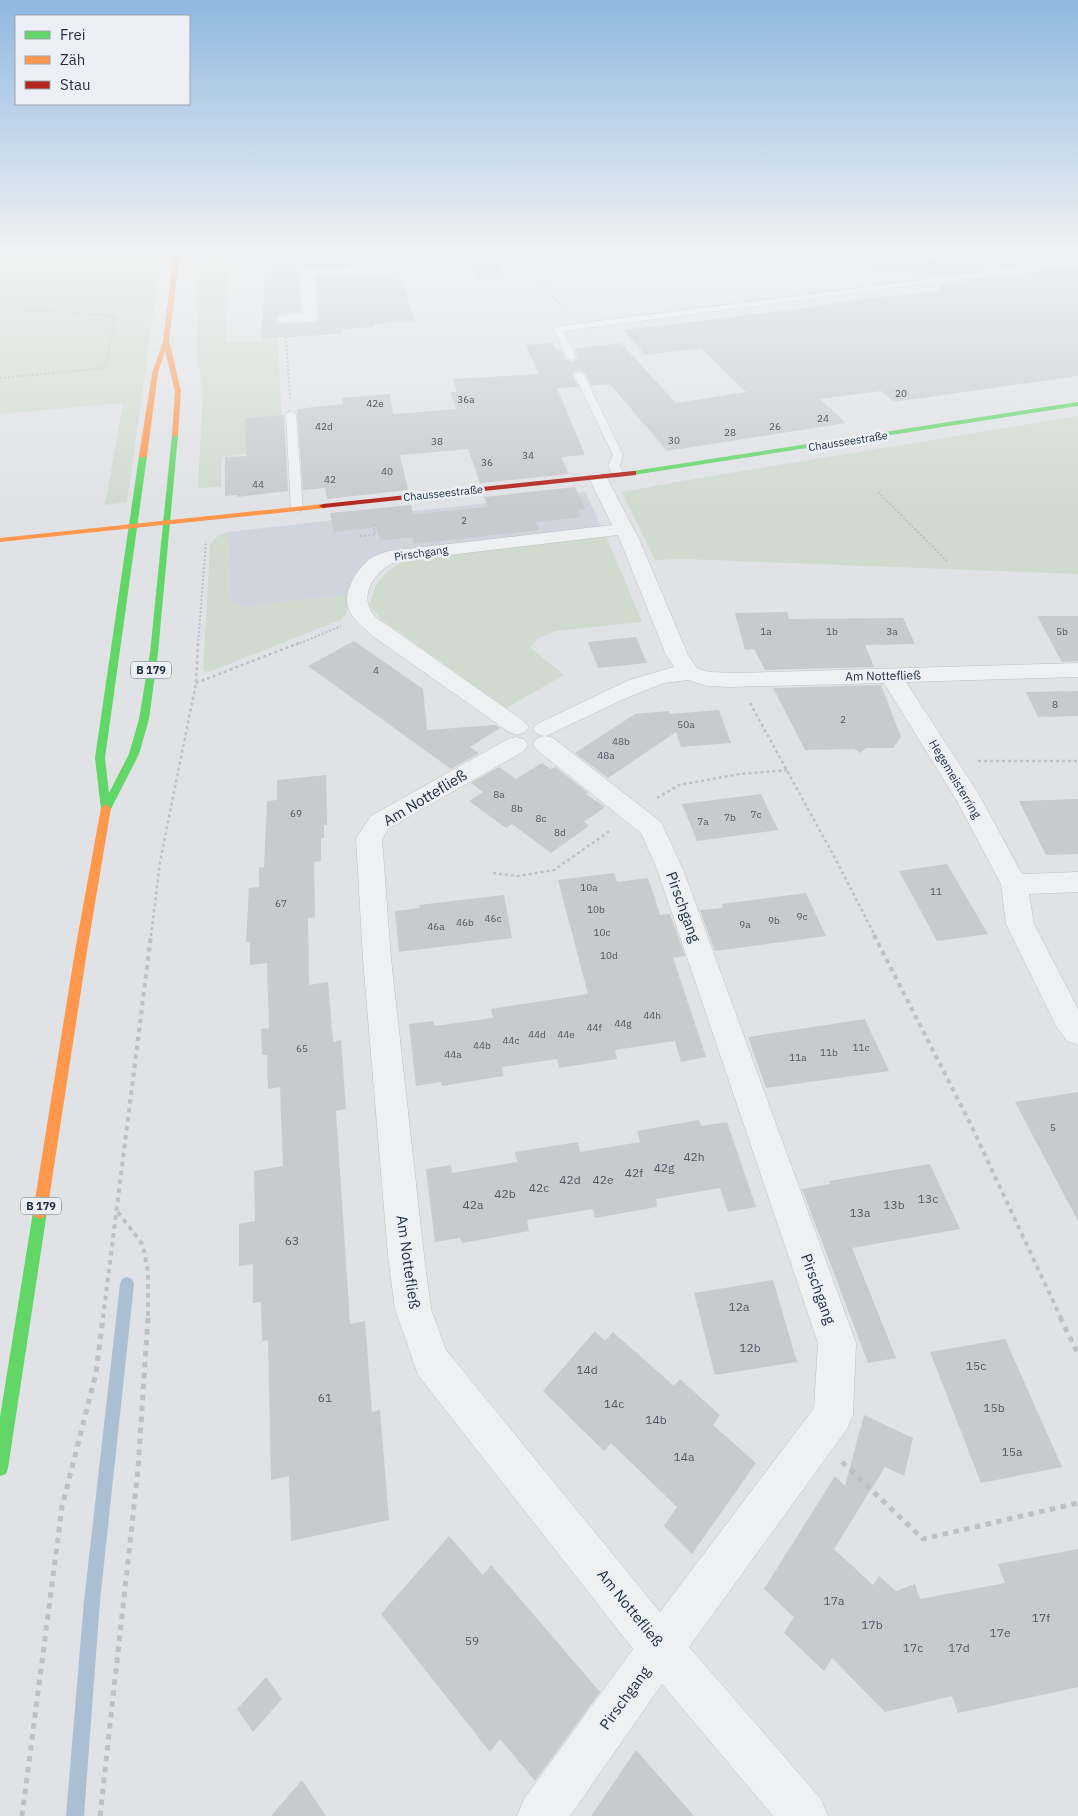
<svg xmlns="http://www.w3.org/2000/svg" width="1078" height="1816" font-family="'IBM Plex Sans',sans-serif">
<style>
.built{fill:#d0d5dd}
.green{fill:#d0dacf}
.lines{fill:none;stroke-linecap:round;stroke-linejoin:round}
.stream{fill:#abbfd4;fill-rule:evenodd}
.building{fill:#c8cace}
.lane-casing{stroke:#bec0c3;stroke-width:1}
.street-casing{stroke:#bec0c3;stroke-width:1}
.path-far3{stroke:#bfc0c5;stroke-width:2;stroke-dasharray:2 2;stroke-linecap:butt}
.path-far2{stroke:#bfc0c5;stroke-width:2.5;stroke-dasharray:3 3;stroke-linecap:butt}
.path-far1{stroke:#bfc0c5;stroke-width:4;stroke-dasharray:4.5 4.5;stroke-linecap:butt}
.path{stroke:#bfc0c5;stroke-width:5;stroke-dasharray:5.5 5.5;stroke-linecap:butt}
.lane{fill:#eff0f2;fill-rule:evenodd}
.street{fill:#eff0f2;fill-rule:evenodd}
.fast{fill:#63d668;fill-rule:evenodd}
.slow{fill:#ff974d;fill-rule:evenodd}
.jam{fill:#b3261e;fill-rule:evenodd}
.labels{text-anchor:middle;stroke-width:5;stroke-linejoin:round;paint-order:stroke}
.number-label{font-size:10px;fill:#4e5664}
.far-street-label{font-size:11px;fill:#252f40;stroke:#ecf0f6}
.shield{fill:#ecf0f6;stroke:#616977;stroke-width:1}
.shield-label{font-size:11px;font-weight:bold;fill:#252f40}
.street-label{font-size:12px;fill:#252f40;stroke:#ecf0f6}
.near-number-label{font-size:12px;fill:#4e5664}
.near-street-label{font-size:15px;fill:#252f40;stroke:#ecf0f6}
</style>
<rect width="100%" height="100%" fill="#e0e2e5"/>
<path class="built" d="M 585,492 L 602,528 L 394,553 L 356,591 L 347,595 L 242,607 L 234,604 L 230,597 L 228,532 Z"/>
<path class="green" d="M 0,251 L 162,251 L 127,502 L 105,505 L 123,403 L 0,414 Z
M 201,251 L 230,251 L 225,342 L 278,340 L 283,449 L 221,457 L 221,487 L 198,488 L 203,390 L 197,359 L 197,290 Z
M 1078,416 L 1078,574 L 683,559 L 655,560 L 622,492 L 694,479 Z
M 228,532 L 230,597 L 234,604 L 242,607 L 347,595 L 347,613 L 340,620 L 209,672 L 203,671 L 210,546 C 213,538 220,534 228,532 Z
M 606,536 L 642,622 L 555,631 L 537,639 L 530,647 L 564,675 L 506,708 L 381,619 L 370,606 C 372,584 389,566 408,560 Z"/>
<g class="lines">
<path class="stream" d="M 127,1277 L 132,1279 L 134,1284 L 100,1601 L 84,1816 L 66,1816 L 84,1601 L 120,1284 L 122,1279 Z"/>
</g>
<path class="building" d="M 267,251 L 389,251 L 391,262 L 300,269 L 298,273 L 301,312 L 280,314 L 276,320 L 280,324 L 317,322 L 319,318 L 316,278 L 400,272 L 414,321 L 374,324 L 375,327 L 342,329 L 343,332 L 337,334 L 261,339 Z
M 493,251 L 504,277 L 476,279 L 466,252 Z
M 857,251 L 926,251 L 895,253 Z
M 942,251 L 1078,251 L 1078,258 L 934,276 L 856,269 L 856,263 L 905,265 L 938,261 Z
M 1078,266 L 1078,376 L 894,402 L 881,391 L 820,399 L 846,423 L 667,451 L 610,384 L 591,386 L 586,374 L 578,370 L 572,374 L 578,387 L 557,388 L 585,455 L 561,457 L 569,474 L 480,483 L 468,449 L 400,455 L 408,490 L 327,499 L 325,488 L 303,490 L 297,409 L 343,404 L 342,398 L 390,394 L 393,414 L 456,409 L 450,392 L 457,392 L 453,379 L 539,374 L 526,345 L 553,343 L 557,351 L 561,351 L 565,359 L 572,362 L 578,358 L 574,349 L 621,343 L 676,403 L 746,392 L 701,348 L 645,355 L 624,330 L 829,305 L 827,303 L 940,291 L 940,284 Z
M 284,415 L 288,491 L 237,497 L 237,495 L 225,496 L 225,457 L 246,456 L 245,418 Z
M 575,487 L 585,509 L 577,510 L 581,517 L 536,522 L 539,530 L 414,544 L 412,537 L 380,541 L 377,527 L 334,532 L 330,513 L 411,505 L 413,514 L 488,507 L 484,497 Z
M 787,612 L 789,619 L 903,618 L 915,644 L 865,645 L 874,667 L 765,670 L 754,649 L 745,650 L 735,613 Z
M 1037,616 L 1078,616 L 1078,661 L 1062,662 Z
M 636,637 L 647,663 L 598,668 L 588,642 Z
M 354,641 L 423,689 L 427,730 L 495,725 L 500,728 L 470,747 L 479,753 L 451,769 L 308,666 Z
M 881,685 L 901,737 L 893,748 L 866,748 L 861,753 L 854,749 L 805,750 L 773,688 Z
M 1078,691 L 1078,716 L 1038,717 L 1026,692 Z
M 719,710 L 731,743 L 681,747 L 676,732 L 608,778 L 575,753 L 635,714 L 669,711 L 670,714 Z
M 542,763 L 551,769 L 555,767 L 588,793 L 586,794 L 605,807 L 584,822 L 589,826 L 551,853 L 512,824 L 506,828 L 469,801 L 483,792 L 471,783 L 499,767 L 516,779 Z
M 326,775 L 327,825 L 324,825 L 324,838 L 321,838 L 321,861 L 314,862 L 315,917 L 308,918 L 309,985 L 328,982 L 333,1042 L 341,1040 L 346,1109 L 336,1111 L 350,1324 L 365,1321 L 372,1412 L 380,1410 L 389,1520 L 291,1541 L 289,1476 L 271,1480 L 268,1340 L 262,1341 L 261,1302 L 253,1303 L 253,1264 L 239,1266 L 239,1224 L 255,1221 L 254,1171 L 283,1166 L 280,1087 L 268,1089 L 267,1055 L 262,1055 L 261,1029 L 269,1028 L 267,963 L 250,965 L 250,942 L 246,942 L 249,888 L 259,887 L 259,868 L 264,867 L 267,801 L 277,800 L 277,780 Z
M 761,794 L 778,830 L 697,841 L 682,804 Z
M 1078,799 L 1078,854 L 1046,855 L 1019,801 Z
M 947,864 L 988,934 L 937,941 L 899,871 Z
M 614,873 L 617,882 L 648,878 L 660,915 L 670,914 L 685,956 L 673,958 L 706,1057 L 681,1062 L 675,1041 L 615,1050 L 617,1059 L 559,1068 L 557,1059 L 502,1067 L 503,1076 L 442,1086 L 441,1082 L 416,1086 L 409,1024 L 433,1021 L 434,1026 L 493,1018 L 491,1009 L 588,994 L 558,880 Z
M 806,893 L 826,936 L 715,951 L 700,910 L 723,908 L 722,904 Z
M 504,895 L 512,938 L 399,952 L 395,911 L 420,908 L 419,905 Z
M 865,1019 L 889,1071 L 766,1088 L 748,1037 Z
M 1078,1092 L 1078,1221 L 1015,1102 Z
M 699,1120 L 701,1126 L 727,1122 L 756,1207 L 728,1212 L 720,1188 L 656,1199 L 657,1207 L 595,1218 L 593,1209 L 527,1220 L 529,1231 L 462,1243 L 460,1238 L 435,1242 L 426,1169 L 451,1165 L 452,1173 L 517,1162 L 515,1152 L 578,1142 L 580,1152 L 640,1142 L 637,1131 Z
M 930,1164 L 960,1229 L 852,1248 L 896,1358 L 868,1363 L 802,1189 L 830,1184 L 829,1181 Z
M 773,1280 L 797,1362 L 715,1375 L 694,1293 Z
M 595,1331 L 605,1341 L 613,1332 L 674,1386 L 680,1379 L 720,1415 L 713,1425 L 756,1463 L 692,1554 L 664,1526 L 677,1507 L 611,1443 L 604,1451 L 543,1391 Z
M 1005,1339 L 1062,1467 L 981,1483 L 930,1352 Z
M 864,1415 L 913,1438 L 904,1476 L 885,1467 L 834,1549 L 873,1585 L 879,1576 L 896,1591 L 915,1584 L 920,1599 L 1005,1583 L 998,1564 L 1078,1549 L 1078,1687 L 958,1713 L 952,1696 L 885,1712 L 832,1658 L 824,1671 L 784,1633 L 794,1617 L 764,1589 L 835,1476 L 845,1486 Z
M 449,1536 L 483,1575 L 491,1565 L 600,1692 L 535,1781 L 500,1739 L 490,1752 L 381,1614 Z
M 266,1677 L 282,1699 L 253,1732 L 237,1709 Z
M 636,1750 L 694,1816 L 591,1816 Z
M 302,1780 L 326,1816 L 271,1816 Z"/>
<g class="lines">
<g class="lane-casing">
<path id="lane" d="M 1078,260 L 1078,264 L 564,331 L 576,357 L 571,360 L 566,357 L 554,329 L 559,326 Z
M 579,372 L 584,375 L 623,455 L 620,466 L 624,475 L 622,477 L 614,477 L 608,466 L 613,455 L 574,375 Z
M 291,411 L 296,414 L 303,509 L 297,513 L 291,509 L 286,414 Z"/>
</g>
<g class="street-casing">
<path id="street" d="M 443,251 L 455,251 L 460,263 L 459,266 L 314,276 L 317,318 L 315,321 L 280,322 L 278,319 L 280,316 L 303,314 L 300,273 L 302,270 L 446,260 Z
M 796,251 C 839,246 884,261 928,253 L 928,251 L 940,251 L 938,259 C 894,270 847,259 802,255 Z
M 598,473 L 604,474 L 607,478 L 640,541 L 688,655 L 697,668 L 709,672 L 738,673 L 1078,663 L 1078,677 L 906,682 L 978,793 L 1022,874 L 1078,872 L 1078,892 L 1029,894 L 1034,924 L 1078,1009 L 1078,1045 L 1067,1041 L 1056,1026 L 1006,924 L 1001,884 L 957,801 L 884,683 L 730,687 L 707,686 L 688,680 L 664,683 L 624,699 L 546,736 L 553,738 L 661,822 L 683,869 L 856,1343 L 853,1415 L 847,1429 L 689,1647 L 821,1799 L 828,1816 L 773,1816 L 662,1684 L 570,1816 L 517,1816 L 524,1799 L 633,1649 L 418,1375 L 395,1309 L 388,1256 L 363,959 L 356,838 L 371,816 L 508,739 L 516,737 L 524,739 L 528,745 L 524,751 L 389,828 L 382,839 L 391,959 L 424,1256 L 431,1309 L 446,1350 L 660,1612 L 814,1408 L 818,1343 L 657,869 L 641,833 L 537,750 L 533,744 L 537,738 L 544,736 L 537,734 L 533,729 L 537,724 L 629,680 L 674,667 L 666,655 L 618,535 L 398,561 C 381,566 360,589 370,609 C 373,617 383,622 390,627 L 525,722 L 529,727 L 525,732 L 517,735 L 509,732 L 374,637 C 365,628 352,620 348,607 C 343,591 358,567 371,558 C 376,555 383,553 389,551 L 612,525 L 589,478 L 592,474 Z"/>
</g>
<path class="path-far3" d="M 476,264 L 518,261 L 531,264
M 531,264 L 532,271 L 564,309
M 531,264 L 548,251
M 286,337 L 290,398
M 0,378 L 105,368 L 115,316 L 22,310 L 16,305 L 16,300 L 32,284 L 33,251
M 878,492 L 947,561
M 360,536 L 375,535 L 373,524
M 198,645 L 206,541
M 296,645 L 341,626"/>
<path class="path-far2" d="M 196,683 L 299,643
M 750,703 L 836,860 L 875,936
M 978,761 L 1078,761
M 657,798 L 679,785 L 740,774 L 787,770
M 493,873 L 518,876 L 554,870 L 611,830
M 151,936 L 160,862 L 196,683 L 198,643"/>
<path class="path-far1" d="M 874,935 L 970,1123 L 1061,1318
M 118,1212 L 143,1245 L 148,1273 L 148,1318
M 103,1318 L 151,935"/>
<path class="path" d="M 1060,1317 L 1078,1354
M 842,1462 L 923,1539 L 1078,1503
M 22,1816 L 62,1507 L 96,1373 L 103,1317
M 100,1816 L 138,1470 L 148,1317"/>
<use href="#lane" class="lane"/>
<use href="#street" class="street"/>
<path class="fast" d="M 1078,402 L 1078,406 L 633,475 L 629,473 L 633,471 Z
M 175,433 L 178,435 L 158,653 L 149,719 L 139,754 L 111,809 L 106,813 L 101,809 L 95,758 L 139,456 L 143,454 L 147,456 L 105,758 L 109,793 L 129,754 L 139,719 L 150,653 L 172,435 Z
M 40,1205 L 45,1207 L 47,1212 L 8,1468 L 6,1474 L 0,1476 L 0,1417 L 33,1212 L 35,1207 Z"/>
<path class="slow" d="M 174,251 L 180,251 L 169,341 L 181,391 L 178,435 L 175,437 L 172,435 L 175,391 L 165,351 L 158,373 L 147,456 L 143,458 L 139,456 L 152,373 L 163,341 Z
M 323,504 L 326,504 L 326,508 L 0,542 L 0,538 Z
M 106,804 L 111,808 L 88,945 L 47,1212 L 45,1217 L 40,1219 L 35,1217 L 33,1212 L 76,945 L 101,808 Z"/>
<path class="jam" d="M 633,471 L 636,471 L 636,475 L 323,508 L 319,506 L 323,504 Z"/>
</g>
<linearGradient id="sky" x2="0" y2="1"><stop stop-color="#8fb8e0"/><stop offset="0.5" stop-color="#f1f2f3"/><stop offset="1" stop-color="#f1f2f3" stop-opacity="0"/></linearGradient>
<rect width="1078" height="505" fill="url(#sky)"/>
<g class="labels">
<g class="number-label">
<text x="901" y="397">20</text>
<text x="466" y="403">36a</text>
<text x="375" y="407">42e</text>
<text x="823" y="422">24</text>
<text x="324" y="430">42d</text>
<text x="775" y="430">26</text>
<text x="730" y="436">28</text>
<text x="674" y="444">30</text>
<text x="437" y="445">38</text>
<text x="528" y="459">34</text>
<text x="487" y="466">36</text>
<text x="387" y="475">40</text>
<text x="330" y="483">42</text>
<text x="258" y="488">44</text>
<text x="464" y="524">2</text>
<text x="766" y="635">1a</text>
<text x="832" y="635">1b</text>
<text x="892" y="635">3a</text>
<text x="1062" y="635">5b</text>
<text x="376" y="674">4</text>
<text x="1055" y="708">8</text>
<text x="843" y="723">2</text>
<text x="686" y="728">50a</text>
<text x="621" y="745">48b</text>
<text x="606" y="759">48a</text>
<text x="499" y="798">8a</text>
<text x="517" y="812">8b</text>
<text x="296" y="817">69</text>
<text x="756" y="818">7c</text>
<text x="730" y="821">7b</text>
<text x="541" y="822">8c</text>
<text x="703" y="825">7a</text>
<text x="560" y="836">8d</text>
<text x="589" y="891">10a</text>
<text x="936" y="895">11</text>
<text x="281" y="907">67</text>
<text x="596" y="913">10b</text>
<text x="802" y="920">9c</text>
<text x="493" y="922">46c</text>
<text x="774" y="924">9b</text>
<text x="465" y="926">46b</text>
<text x="745" y="928">9a</text>
<text x="436" y="930">46a</text>
<text x="602" y="936">10c</text>
<text x="609" y="959">10d</text>
<text x="652" y="1019">44h</text>
<text x="623" y="1027">44g</text>
<text x="594" y="1031">44f</text>
<text x="537" y="1038">44d</text>
<text x="566" y="1038">44e</text>
<text x="511" y="1044">44c</text>
<text x="482" y="1049">44b</text>
<text x="861" y="1051">11c</text>
<text x="302" y="1052">65</text>
<text x="829" y="1056">11b</text>
<text x="453" y="1058">44a</text>
<text x="798" y="1061">11a</text>
<text x="1053" y="1131">5</text>
</g>
<g class="far-street-label">
<text transform="translate(848 441) rotate(-9)" y="4">Chausseestraße</text>
<text transform="translate(443 493) rotate(-6)" y="4">Chausseestraße</text>
<text transform="translate(421 553) rotate(-8)" y="4">Pirschgang</text>
</g>
<g class="shield">
<rect x="131" y="661.5" width="40" height="17" rx="4"/>
<rect x="21" y="1197.5" width="40" height="17" rx="4"/>
</g>
<g class="shield-label">
<text x="151" y="674">B 179</text>
<text x="41" y="1210">B 179</text>
</g>
<g class="street-label">
<text transform="translate(883 676) rotate(-1)" y="4">Am Nottefließ</text>
<text transform="translate(955 779) rotate(59)" y="4">Hegemeisterring</text>
</g>
<g class="near-number-label">
<text x="694" y="1161">42h</text>
<text x="664" y="1172">42g</text>
<text x="634" y="1177">42f</text>
<text x="570" y="1184">42d</text>
<text x="603" y="1184">42e</text>
<text x="539" y="1192">42c</text>
<text x="505" y="1198">42b</text>
<text x="928" y="1203">13c</text>
<text x="473" y="1209">42a</text>
<text x="894" y="1209">13b</text>
<text x="860" y="1217">13a</text>
<text x="292" y="1245">63</text>
<text x="739" y="1311">12a</text>
<text x="750" y="1352">12b</text>
<text x="976" y="1370">15c</text>
<text x="587" y="1374">14d</text>
<text x="325" y="1402">61</text>
<text x="614" y="1408">14c</text>
<text x="994" y="1412">15b</text>
<text x="656" y="1424">14b</text>
<text x="1012" y="1456">15a</text>
<text x="684" y="1461">14a</text>
<text x="834" y="1605">17a</text>
<text x="1041" y="1622">17f</text>
<text x="872" y="1629">17b</text>
<text x="1000" y="1637">17e</text>
<text x="472" y="1645">59</text>
<text x="913" y="1652">17c</text>
<text x="959" y="1652">17d</text>
</g>
<g class="near-street-label">
<text transform="translate(425 798) rotate(-31)" y="5">Am Nottefließ</text>
<text transform="translate(683 907) rotate(70)" y="5">Pirschgang</text>
<text transform="translate(408 1262) rotate(82)" y="5">Am Nottefließ</text>
<text transform="translate(818 1289) rotate(70)" y="5">Pirschgang</text>
<text transform="translate(630 1608) rotate(51)" y="5">Am Nottefließ</text>
<text transform="translate(625 1698) rotate(-54)" y="5">Pirschgang</text>
</g>
</g>
<rect x="15" y="15" width="175" height="90" fill="#ecf0f6" stroke="#9ca3ad"/>
<rect x="25" y="31" width="25" height="8" fill="#63d668" stroke="#9ca3ad"/>
<text x="60" y="40" font-size="15" fill="#252f40">Frei</text>
<rect x="25" y="56" width="25" height="8" fill="#ff974d" stroke="#9ca3ad"/>
<text x="60" y="65" font-size="15" fill="#252f40">Zäh</text>
<rect x="25" y="81" width="25" height="8" fill="#b3261e" stroke="#9ca3ad"/>
<text x="60" y="90" font-size="15" fill="#252f40">Stau</text>
</svg>
